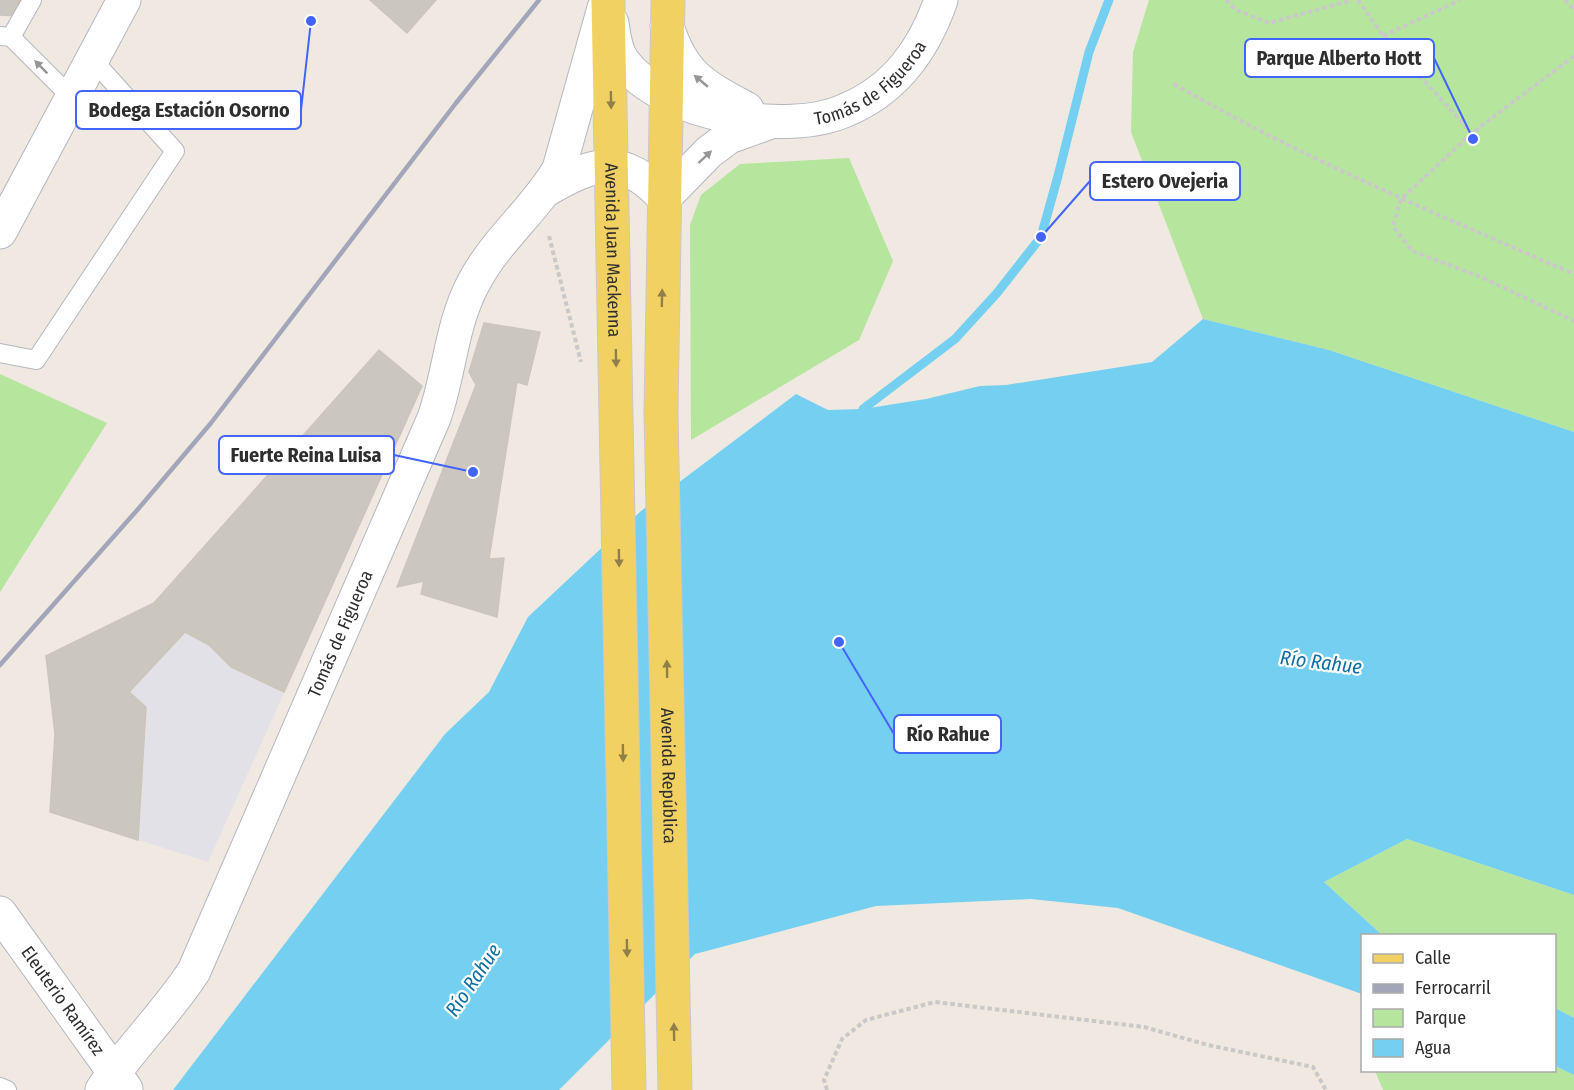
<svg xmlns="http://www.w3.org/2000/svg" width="1574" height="1090" font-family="'Fira Sans Condensed',sans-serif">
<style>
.industrial{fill:#e3e1e8}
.green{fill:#b6e59e}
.water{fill:#75cff0}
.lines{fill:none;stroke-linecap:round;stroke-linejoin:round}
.stream{stroke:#75cff0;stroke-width:9}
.building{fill:#cbc7bf;stroke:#cbc5ba;stroke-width:1.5}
.lane-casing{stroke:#b4b7c1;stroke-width:20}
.street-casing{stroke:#b4b7c1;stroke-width:35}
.secondary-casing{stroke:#b4b7c1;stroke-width:35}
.primary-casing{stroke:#c9c9c9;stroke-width:35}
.path{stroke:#c9c9c9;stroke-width:4;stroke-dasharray:4.5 3;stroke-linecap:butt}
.lane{stroke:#fff;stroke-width:18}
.street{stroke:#fff;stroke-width:33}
.secondary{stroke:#fff;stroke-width:33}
.primary{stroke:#f2d163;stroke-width:33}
.rail{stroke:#a3a6b8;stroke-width:4.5}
.oneway{fill:#969696}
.oneway2{fill:#908048}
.labels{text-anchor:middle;stroke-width:4.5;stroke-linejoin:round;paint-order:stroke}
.street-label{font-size:18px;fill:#2e2e2e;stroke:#fff}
.water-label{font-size:20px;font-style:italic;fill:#0d6fa3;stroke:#fff}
.leader{fill:none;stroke:#4264fb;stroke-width:2}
.callout-dot{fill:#4264fb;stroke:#fff;stroke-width:2}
.callout{fill:#fff;stroke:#4264fb;stroke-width:2}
.callout-label{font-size:20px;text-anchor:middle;font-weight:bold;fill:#2e2e2e}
</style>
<rect width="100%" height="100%" fill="#efe9e1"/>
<path class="industrial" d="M 379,350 L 422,386 L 208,862 L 50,812 L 55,734 L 46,656 L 154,603 Z"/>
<path class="green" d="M 1149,0 L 1574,0 L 1574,432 L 1329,350 L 1203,319 L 1131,132 L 1133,52 Z
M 849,158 L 893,261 L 859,340 L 691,440 L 690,225 L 701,195 L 740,164 Z
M 0,374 L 107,423 L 0,592 Z
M 1407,839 L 1574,895 L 1574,1018 L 1555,1008 L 1554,936 L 1382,935 L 1324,882 Z
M 1555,1066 L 1574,1075 L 1574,1090 L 1383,1090 L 1375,1071 L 1554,1070 Z"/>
<path class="water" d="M 1203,319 L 1329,350 L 1574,432 L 1574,895 L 1407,839 L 1324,882 L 1382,935 L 1362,936 L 1362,994 L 1118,908 L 1031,899 L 876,906 L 695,954 L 559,1090 L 173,1090 L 445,734 L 489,692 L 528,617 L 641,511 L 796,394 L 828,410 L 863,409 L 926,399 L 980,386 L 1006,385 L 1152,362 Z
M 1555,1008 L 1574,1018 L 1574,1075 L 1555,1066 Z"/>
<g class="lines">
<path class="stream" d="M 863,409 L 955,339 L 997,293 L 1041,237 L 1058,176 L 1089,52 L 1109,0"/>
</g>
<path class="building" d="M 0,0 L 20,0 L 20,16 L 0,15 Z
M 370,0 L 436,0 L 407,33 Z
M 484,323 L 540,332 L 527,385 L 517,382 L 489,559 L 504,558 L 497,617 L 421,594 L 424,581 L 397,587 L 476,385 L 469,372 Z
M 379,350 L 422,386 L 284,692 L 231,667 L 209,645 L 185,632 L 154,603 Z
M 154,603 L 185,632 L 129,692 L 46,656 Z
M 46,656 L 129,692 L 146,707 L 138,840 L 50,812 L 55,734 Z"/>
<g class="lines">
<g class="lane-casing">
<path id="lane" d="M 0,36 L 11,37 L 71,97
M 11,37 L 32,0
M 0,353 L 36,360 L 175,151 L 92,59
M 0,1087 L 7,1090"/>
</g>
<g class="street-casing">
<g id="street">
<path id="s1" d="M 612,23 C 614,36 615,50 623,61 C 661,115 788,137 846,110 C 896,89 924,49 941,0"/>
<path d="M 667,26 C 683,76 703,85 747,109"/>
<path d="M 546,190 C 596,161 623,153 664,198 L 709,152 L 729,137 L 768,123"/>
<path id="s2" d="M 0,913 L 126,1089"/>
<path id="s3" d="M 102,1090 C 130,1048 167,1013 194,971 L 434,418 C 450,373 451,324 474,282 C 496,240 535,210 559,169 L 604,8"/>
</g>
</g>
<g class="secondary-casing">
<path id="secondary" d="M 0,232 L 124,0"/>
</g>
<g class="primary-casing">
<g id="primary">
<path id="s4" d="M 608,0 L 629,1090"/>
<path id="s5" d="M 668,0 L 661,413 L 675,1090"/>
</g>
</g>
<path class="path" d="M 1226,0 L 1236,10 L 1269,23 L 1352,0
M 1358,0 L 1383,36 L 1472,133
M 1565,0 L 1574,9
M 1383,36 L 1460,0
M 1574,56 L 1472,133 L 1401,199 L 1393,226 L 1412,251 L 1481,277 L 1574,321
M 1174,84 C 1302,158 1439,215 1574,274
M 549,236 L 581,362
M 827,1090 L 824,1080 L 842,1039 L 866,1020 L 935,1002 L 1144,1027 L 1208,1045 L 1313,1067 L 1326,1090"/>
<use href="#lane" class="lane"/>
<use href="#street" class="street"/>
<use href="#secondary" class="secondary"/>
<use href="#primary" class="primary"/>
<path class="rail" d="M 0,665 L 139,508 L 211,423 L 456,103 L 539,0"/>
</g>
<defs><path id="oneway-solid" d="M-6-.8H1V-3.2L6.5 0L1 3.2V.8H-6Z" transform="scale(1.5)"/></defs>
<g class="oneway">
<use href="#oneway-solid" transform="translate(41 67) rotate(-135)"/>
<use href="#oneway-solid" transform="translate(701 81) rotate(-140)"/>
<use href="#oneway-solid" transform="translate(705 157) rotate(-43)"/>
</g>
<g class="oneway2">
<use href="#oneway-solid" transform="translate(611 100) rotate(89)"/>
<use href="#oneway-solid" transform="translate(662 298) rotate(-89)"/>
<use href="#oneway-solid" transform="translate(616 358) rotate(89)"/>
<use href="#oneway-solid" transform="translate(619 558) rotate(89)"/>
<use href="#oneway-solid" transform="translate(667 669) rotate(-91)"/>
<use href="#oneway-solid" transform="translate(623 753) rotate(89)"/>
<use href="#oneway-solid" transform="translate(627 948) rotate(89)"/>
<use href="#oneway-solid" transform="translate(674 1032) rotate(-91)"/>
</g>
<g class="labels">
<g class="street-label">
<text dy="6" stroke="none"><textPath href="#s1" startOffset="316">Tomás de Figueroa</textPath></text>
<text dy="6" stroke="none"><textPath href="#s4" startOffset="250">Avenida Juan Mackenna</textPath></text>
<text dy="6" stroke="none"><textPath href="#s3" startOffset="518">Tomás de Figueroa</textPath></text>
<text dy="6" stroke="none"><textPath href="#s5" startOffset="776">Avenida República</textPath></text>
<text dy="6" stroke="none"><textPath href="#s2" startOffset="108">Eleuterio Ramírez</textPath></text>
</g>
<g class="water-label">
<text transform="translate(1321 662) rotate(7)" y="7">Río Rahue</text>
<text transform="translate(473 980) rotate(-56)" y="7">Río Rahue</text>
</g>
</g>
<path class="leader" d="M1473 139L1434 58M311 21L301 110M1041 237L1090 181M473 472L394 455M839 642L894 734"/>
<g class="callout-dot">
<circle cx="1473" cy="139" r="6"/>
<circle cx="311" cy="21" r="6"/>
<circle cx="1041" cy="237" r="6"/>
<circle cx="473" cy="472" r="6"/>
<circle cx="839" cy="642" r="6"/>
</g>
<g class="callout">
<rect x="1245" y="39" width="189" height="38" rx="6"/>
<rect x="76" y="91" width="225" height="38" rx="6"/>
<rect x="1090" y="162" width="150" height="38" rx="6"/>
<rect x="219" y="436" width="175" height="38" rx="6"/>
<rect x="894" y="715" width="107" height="38" rx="6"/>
</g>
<g class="callout-label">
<text x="1339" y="65">Parque Alberto Hott</text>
<text x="189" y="117">Bodega Estación Osorno</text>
<text x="1165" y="188">Estero Ovejeria</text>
<text x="306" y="462">Fuerte Reina Luisa</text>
<text x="948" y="741">Río Rahue</text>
</g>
<rect x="1361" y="934" width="195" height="138" fill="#ffffff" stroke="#ababab" stroke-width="1.5"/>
<rect x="1373" y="954" width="30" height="9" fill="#f2d163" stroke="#ababab" stroke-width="1.5"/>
<text x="1415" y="964" font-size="18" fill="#2e2e2e">Calle</text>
<rect x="1373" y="984" width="30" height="9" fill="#a3a6b8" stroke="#ababab" stroke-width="1.5"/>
<text x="1415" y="994" font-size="18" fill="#2e2e2e">Ferrocarril</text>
<rect x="1373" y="1009" width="30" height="18" fill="#b6e59e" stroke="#ababab" stroke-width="1.5"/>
<text x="1415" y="1024" font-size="18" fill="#2e2e2e">Parque</text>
<rect x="1373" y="1039" width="30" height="18" fill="#75cff0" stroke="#ababab" stroke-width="1.5"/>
<text x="1415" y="1054" font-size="18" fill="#2e2e2e">Agua</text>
</svg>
